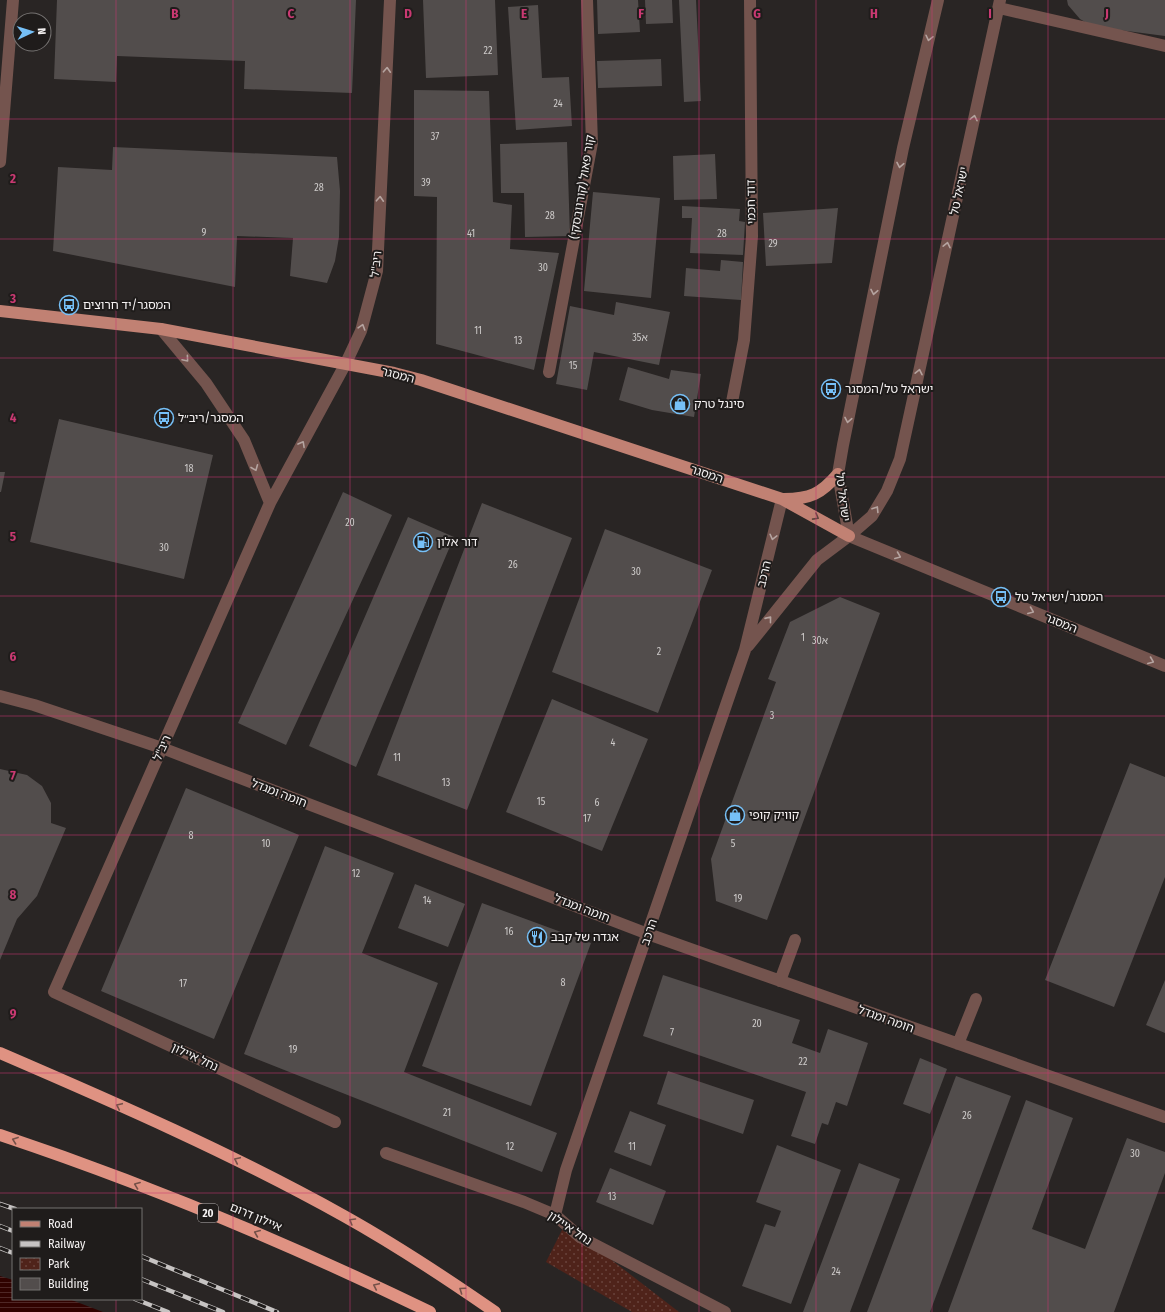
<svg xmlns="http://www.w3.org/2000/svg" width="1165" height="1312" font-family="'Fira Sans Condensed','Noto Sans Hebrew',sans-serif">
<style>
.park{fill:url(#park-dots)}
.water{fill:url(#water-rules)}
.building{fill:#524d4c}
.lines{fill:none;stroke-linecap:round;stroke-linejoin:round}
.minor{stroke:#74544e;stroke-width:12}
.major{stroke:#c18173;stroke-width:12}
.highway{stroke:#df9282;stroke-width:12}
.rail-casing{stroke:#c6c3c2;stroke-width:4.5}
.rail{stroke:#1f1c1b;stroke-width:3;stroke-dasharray:9;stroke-linecap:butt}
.oneway{stroke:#b5a4a0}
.oneway2{stroke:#60443e}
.oneway3{stroke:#755149}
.grid{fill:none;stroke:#ca3972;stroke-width:1;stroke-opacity:0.55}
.labels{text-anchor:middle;stroke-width:4;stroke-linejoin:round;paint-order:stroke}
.number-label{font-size:10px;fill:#cdcac9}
.shield{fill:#1f1c1b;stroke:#b6b2b2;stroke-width:1}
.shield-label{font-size:11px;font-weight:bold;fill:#f6f3f3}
.street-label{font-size:12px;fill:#f6f3f3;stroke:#1f1c1b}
.poi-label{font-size:12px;fill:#f6f3f3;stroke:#1f1c1b;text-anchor:start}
.grid-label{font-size:13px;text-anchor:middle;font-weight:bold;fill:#ca3972;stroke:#1f1c1b;stroke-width:4;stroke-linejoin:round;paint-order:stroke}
</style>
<defs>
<pattern id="park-dots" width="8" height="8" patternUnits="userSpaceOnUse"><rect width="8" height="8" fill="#4f231a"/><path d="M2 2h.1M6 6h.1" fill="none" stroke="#69433c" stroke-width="1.8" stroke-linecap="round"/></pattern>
<pattern id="water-rules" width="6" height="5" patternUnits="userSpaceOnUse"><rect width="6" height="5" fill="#300200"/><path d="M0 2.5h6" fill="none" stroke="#4f2726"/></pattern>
</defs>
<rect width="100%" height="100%" fill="#292524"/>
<path class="park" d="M 565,1224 L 679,1312 L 632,1312 L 546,1262 Z"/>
<path class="water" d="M 0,1276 L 13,1280 L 13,1299 L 69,1299 L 103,1312 L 0,1312 Z"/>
<path class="building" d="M 57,0 L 356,0 L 352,93 L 244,89 L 245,61 L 117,56 L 116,82 L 54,79 Z
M 423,0 L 495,0 L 498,75 L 426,78 Z
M 597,0 L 638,0 L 640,32 L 598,34 Z
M 645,0 L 672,0 L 673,23 L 646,24 Z
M 679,0 L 696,0 L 701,101 L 684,102 Z
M 1067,0 L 1165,0 L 1165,36 L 1104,28 L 1090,25 L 1080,19 L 1068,5 Z
M 538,5 L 542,78 L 569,77 L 572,126 L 516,130 L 508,7 Z
M 661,59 L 662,86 L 598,88 L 597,61 Z
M 414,90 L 489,91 L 493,202 L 512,205 L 510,249 L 559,253 L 534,370 L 436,344 L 437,197 L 414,196 Z
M 567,142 L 570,236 L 525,237 L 524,193 L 501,193 L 500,144 Z
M 113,147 L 337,157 L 340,191 L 339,237 L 335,261 L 327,283 L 290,276 L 293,238 L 237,236 L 235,287 L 53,251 L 58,167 L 112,170 Z
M 715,154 L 717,199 L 674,200 L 673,156 Z
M 593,192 L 660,198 L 651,298 L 584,291 Z
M 682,206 L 740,209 L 739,221 L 745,222 L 743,255 L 690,253 L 692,218 L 682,218 Z
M 838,208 L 832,263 L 766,266 L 763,213 Z
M 721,260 L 743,262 L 741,300 L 684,296 L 686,268 L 720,271 Z
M 616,302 L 670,312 L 659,365 L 594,352 L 587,390 L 556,384 L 570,306 L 614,315 Z
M 628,367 L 669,379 L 671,370 L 701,374 L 694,417 L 652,410 L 619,400 Z
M 59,419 L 213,455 L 184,579 L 30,542 Z
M 0,472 L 5,472 L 1,492 L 0,492 Z
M 343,492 L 392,515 L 286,745 L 238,723 Z
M 482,503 L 572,538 L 467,810 L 377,775 Z
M 408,517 L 454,537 L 356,767 L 309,746 Z
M 605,529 L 712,570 L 658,713 L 552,672 Z
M 840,597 L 880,613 L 767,920 L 716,901 L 711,859 L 776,682 L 768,679 L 790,622 Z
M 552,699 L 648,739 L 602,851 L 506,812 Z
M 1130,763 L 1165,777 L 1165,877 L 1114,1007 L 1045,980 Z
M 0,769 L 27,775 L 42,786 L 51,803 L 51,823 L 66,828 L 37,896 L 17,919 L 0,960 Z
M 186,788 L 299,835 L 214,1039 L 101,991 Z
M 325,846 L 394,873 L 362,953 L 438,983 L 404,1072 L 557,1133 L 542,1172 L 244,1054 Z
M 415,884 L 465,904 L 448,947 L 398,928 Z
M 482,903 L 591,943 L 531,1106 L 422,1066 Z
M 663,975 L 800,1020 L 792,1043 L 820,1053 L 828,1029 L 868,1043 L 847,1106 L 836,1102 L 828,1125 L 822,1123 L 815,1144 L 791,1136 L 806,1092 L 643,1036 Z
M 1165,980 L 1165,1033 L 1146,1025 Z
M 920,1058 L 947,1069 L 930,1114 L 903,1104 Z
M 668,1071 L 754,1100 L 743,1134 L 657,1104 Z
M 956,1076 L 1011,1096 L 930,1312 L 867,1312 Z
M 1026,1100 L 1073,1118 L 1032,1229 L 1085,1249 L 1127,1138 L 1165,1152 L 1165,1173 L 1114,1312 L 948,1312 Z
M 630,1111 L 666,1125 L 651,1166 L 614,1152 Z
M 777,1145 L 841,1170 L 791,1304 L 742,1286 L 765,1224 L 775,1227 L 781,1211 L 756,1202 Z
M 859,1163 L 900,1179 L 850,1312 L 803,1312 Z
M 610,1168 L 666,1191 L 653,1225 L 596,1202 Z"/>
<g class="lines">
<path class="minor" d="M 999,8 L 1165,46
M 0,162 L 13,0
M 161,329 L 206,383 L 244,440 L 270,503
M 549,372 L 592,143 L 587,0
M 732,402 L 744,340 L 752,236 L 750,0
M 849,536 L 838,474 L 843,445 L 903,148 L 938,0
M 849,536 L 1165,666
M 748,646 L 817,560 L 849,536 L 872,516 L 887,491 L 900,459 L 1000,0
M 0,696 L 34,705 L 162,748 L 648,934 L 1165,1117
M 780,981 L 795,940
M 958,1044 L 976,999
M 335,1122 L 54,992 L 270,503 L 346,363 L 361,331 L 377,271 L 390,0
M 386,1153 L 524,1202 L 555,1215 L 580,1237 L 725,1312
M 555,1215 L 566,1170 L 745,650 L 782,499"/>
<path class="major" d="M 0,311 L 161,329 L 394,373 L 421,380 L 782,499 L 849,536
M 784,499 C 810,499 821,494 838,474"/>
<path class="highway" d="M 0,1053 C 116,1103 233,1154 344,1216 C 396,1245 446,1278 495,1312
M 0,1135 C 147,1184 290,1244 430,1312"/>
<g class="rail-casing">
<path id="rail" d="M 0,1204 L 15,1209
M 0,1226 L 13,1231
M 0,1248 L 13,1253
M 141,1256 L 277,1312
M 141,1279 L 223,1312
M 135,1299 L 168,1312"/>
</g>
<use href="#rail" class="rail"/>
</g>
<defs><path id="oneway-chevron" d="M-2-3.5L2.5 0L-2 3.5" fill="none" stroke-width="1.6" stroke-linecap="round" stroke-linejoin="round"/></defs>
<g class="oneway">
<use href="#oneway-chevron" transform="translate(929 38) rotate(103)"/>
<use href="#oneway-chevron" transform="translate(387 70) rotate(-87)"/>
<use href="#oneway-chevron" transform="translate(974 118) rotate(-78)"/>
<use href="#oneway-chevron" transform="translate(900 165) rotate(101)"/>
<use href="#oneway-chevron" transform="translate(380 199) rotate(-87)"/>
<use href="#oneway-chevron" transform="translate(947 245) rotate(-78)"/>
<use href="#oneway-chevron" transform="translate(874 292) rotate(101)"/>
<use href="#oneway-chevron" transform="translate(362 327) rotate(-73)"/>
<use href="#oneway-chevron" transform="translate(186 359) rotate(50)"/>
<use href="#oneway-chevron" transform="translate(919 372) rotate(-78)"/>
<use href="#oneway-chevron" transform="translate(848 420) rotate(101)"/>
<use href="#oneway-chevron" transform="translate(302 444) rotate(-61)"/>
<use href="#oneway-chevron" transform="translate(255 468) rotate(68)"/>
<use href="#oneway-chevron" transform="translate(876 509) rotate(-58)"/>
<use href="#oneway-chevron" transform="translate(773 537) rotate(104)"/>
<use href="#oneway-chevron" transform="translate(898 556) rotate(22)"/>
<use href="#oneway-chevron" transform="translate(1031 611) rotate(22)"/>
<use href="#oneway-chevron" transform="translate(769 619) rotate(-51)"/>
<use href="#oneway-chevron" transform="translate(1151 661) rotate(22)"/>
</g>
<use class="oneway2" href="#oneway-chevron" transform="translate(816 517) rotate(29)"/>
<g class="oneway3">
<use href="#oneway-chevron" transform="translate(119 1106) rotate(-155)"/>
<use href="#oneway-chevron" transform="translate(15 1140) rotate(-160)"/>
<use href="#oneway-chevron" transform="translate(237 1160) rotate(-155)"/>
<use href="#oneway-chevron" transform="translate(137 1185) rotate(-159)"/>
<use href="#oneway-chevron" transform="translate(352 1221) rotate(-149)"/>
<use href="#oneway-chevron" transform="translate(257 1233) rotate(-157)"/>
<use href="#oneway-chevron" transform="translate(376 1286) rotate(-155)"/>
<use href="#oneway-chevron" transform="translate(462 1290) rotate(-145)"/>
</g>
<path class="grid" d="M 116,0 L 116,1209M 233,0 L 233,1312M 350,0 L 350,1312M 466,0 L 466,1312M 582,0 L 582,1312M 699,0 L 699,1312M 816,0 L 816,1312M 932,0 L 932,1312M 1048,0 L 1048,1312M 0,119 L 1165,119M 0,239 L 1165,239M 0,358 L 1165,358M 0,477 L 1165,477M 0,596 L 1165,596M 0,716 L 1165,716M 0,835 L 1165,835M 0,954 L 1165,954M 0,1073 L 1165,1073M 0,1193 L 1165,1193M 116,1299 L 116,1312"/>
<defs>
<g id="bus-ring" transform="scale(1)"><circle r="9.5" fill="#1f1c1b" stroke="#76c0f7" stroke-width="1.5"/><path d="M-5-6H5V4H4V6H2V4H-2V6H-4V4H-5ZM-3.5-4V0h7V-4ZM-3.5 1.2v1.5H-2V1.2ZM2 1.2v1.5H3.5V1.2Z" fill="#76c0f7"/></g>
<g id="shop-ring" transform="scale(1)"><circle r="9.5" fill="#1f1c1b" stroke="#76c0f7" stroke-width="1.5"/><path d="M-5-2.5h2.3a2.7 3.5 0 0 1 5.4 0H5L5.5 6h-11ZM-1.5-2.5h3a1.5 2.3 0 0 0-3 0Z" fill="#76c0f7"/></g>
<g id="fuel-ring" transform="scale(1)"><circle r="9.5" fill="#1f1c1b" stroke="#76c0f7" stroke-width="1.5"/><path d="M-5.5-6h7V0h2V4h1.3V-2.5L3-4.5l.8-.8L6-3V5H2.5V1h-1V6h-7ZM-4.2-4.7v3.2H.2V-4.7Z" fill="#76c0f7"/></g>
<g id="restaurant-ring" transform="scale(1)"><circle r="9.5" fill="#1f1c1b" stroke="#76c0f7" stroke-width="1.5"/><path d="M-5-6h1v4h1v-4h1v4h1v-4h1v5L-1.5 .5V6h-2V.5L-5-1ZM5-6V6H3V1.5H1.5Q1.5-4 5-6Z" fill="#76c0f7"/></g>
</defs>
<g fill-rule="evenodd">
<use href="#bus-ring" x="69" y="305"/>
<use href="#bus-ring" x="831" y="389"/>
<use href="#shop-ring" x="680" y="404"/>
<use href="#bus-ring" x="164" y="418"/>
<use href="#fuel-ring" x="423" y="542"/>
<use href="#bus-ring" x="1001" y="597"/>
<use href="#shop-ring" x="735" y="815"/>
<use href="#restaurant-ring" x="537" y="937"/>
</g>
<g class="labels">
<g class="number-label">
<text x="488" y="54">22</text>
<text x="558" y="107">24</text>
<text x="435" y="140">37</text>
<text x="426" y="186">39</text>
<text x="319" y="191">28</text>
<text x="550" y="219">28</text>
<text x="204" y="236">9</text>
<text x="471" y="237">41</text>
<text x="722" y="237">28</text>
<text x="773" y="247">29</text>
<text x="543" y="271">30</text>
<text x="478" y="334">11</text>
<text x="640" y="341">35א</text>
<text x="518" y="344">13</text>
<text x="573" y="369">15</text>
<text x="189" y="472">18</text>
<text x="350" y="526">20</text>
<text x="164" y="551">30</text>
<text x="513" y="568">26</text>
<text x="636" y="575">30</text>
<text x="803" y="641">1</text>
<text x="820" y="644">30א</text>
<text x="659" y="655">2</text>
<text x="772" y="719">3</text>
<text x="613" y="746">4</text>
<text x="397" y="761">11</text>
<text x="446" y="786">13</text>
<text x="541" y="805">15</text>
<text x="597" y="806">6</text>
<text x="587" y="822">17</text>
<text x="191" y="839">8</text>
<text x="266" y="847">10</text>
<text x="733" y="847">5</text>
<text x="356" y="877">12</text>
<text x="738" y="902">19</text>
<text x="427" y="904">14</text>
<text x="509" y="935">16</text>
<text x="563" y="986">8</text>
<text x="183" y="987">17</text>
<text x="757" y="1027">20</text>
<text x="672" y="1036">7</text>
<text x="293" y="1053">19</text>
<text x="803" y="1065">22</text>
<text x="447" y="1116">21</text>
<text x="967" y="1119">26</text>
<text x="510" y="1150">12</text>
<text x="632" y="1150">11</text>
<text x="1135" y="1157">30</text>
<text x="612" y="1200">13</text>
<text x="836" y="1275">24</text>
</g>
<rect class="shield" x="198" y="1204" width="20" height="18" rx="3"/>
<g class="shield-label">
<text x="208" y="1217">20</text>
</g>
<g class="street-label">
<text transform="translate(582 187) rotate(-81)" y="4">קור פאול (קורנובסקי)</text>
<text transform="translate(959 191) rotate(-78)" y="4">ישראל טל</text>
<text transform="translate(751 202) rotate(-91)" y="4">דוד חכמי</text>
<text transform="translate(376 264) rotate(-84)" y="4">ריב"ל</text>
<text transform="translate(398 375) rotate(14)" y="4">המסגר</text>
<text transform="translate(707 474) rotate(18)" y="4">המסגר</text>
<text transform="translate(843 497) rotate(83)" y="4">ישראל טל</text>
<text transform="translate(764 574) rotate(-76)" y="4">הרכב</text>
<text transform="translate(1061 623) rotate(22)" y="4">המסגר</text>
<text transform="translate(162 748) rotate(-66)" y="4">ריב"ל</text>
<text transform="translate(279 793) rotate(21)" y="4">חומה ומגדל</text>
<text transform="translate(582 908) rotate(21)" y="4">חומה ומגדל</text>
<text transform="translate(649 932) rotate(-71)" y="4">הרכב</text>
<text transform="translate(886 1019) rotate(20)" y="4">חומה ומגדל</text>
<text transform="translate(195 1057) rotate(25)" y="4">נחל איילון</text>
<text transform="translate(256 1217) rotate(23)" y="4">איילון דרום</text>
<text transform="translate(570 1228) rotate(34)" y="4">נחל איילון</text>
</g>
<g class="poi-label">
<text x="83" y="309">המסגר/יד חרוצים</text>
<text x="845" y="393">ישראל טל/המסגר</text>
<text x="694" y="408">סינגל טרק</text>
<text x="178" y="422">המסגר/ריב״ל</text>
<text x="437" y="546">דור אלון</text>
<text x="1015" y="601">המסגר/ישראל טל</text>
<text x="749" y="819">קוויק קופי</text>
<text x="551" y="941">אגדה של קבב</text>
</g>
</g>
<g class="grid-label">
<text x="175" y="18">B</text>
<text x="291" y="18">C</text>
<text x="408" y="18">D</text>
<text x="524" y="18">E</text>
<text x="641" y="18">F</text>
<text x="757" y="18">G</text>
<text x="874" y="18">H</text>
<text x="990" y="18">I</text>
<text x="1107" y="18">J</text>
<text x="13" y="183">2</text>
<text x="13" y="303">3</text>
<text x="13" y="422">4</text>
<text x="13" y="541">5</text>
<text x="13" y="661">6</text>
<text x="13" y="780">7</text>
<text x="13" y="899">8</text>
<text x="13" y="1018">9</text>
</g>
<rect x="12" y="1208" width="130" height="92" fill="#1f1c1b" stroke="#757271"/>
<rect x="20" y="1221" width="20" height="6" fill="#c18173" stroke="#757271"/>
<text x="48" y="1228" font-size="12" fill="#f6f3f3">Road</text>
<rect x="20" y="1241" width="20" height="6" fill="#c6c3c2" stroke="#757271"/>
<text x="48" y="1248" font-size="12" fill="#f6f3f3">Railway</text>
<rect x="20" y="1258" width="20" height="12" fill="url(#park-dots)" stroke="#757271"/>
<text x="48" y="1268" font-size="12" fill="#f6f3f3">Park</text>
<rect x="20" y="1278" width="20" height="12" fill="#524d4c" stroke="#757271"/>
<text x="48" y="1288" font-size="12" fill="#f6f3f3">Building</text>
<g transform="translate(32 32) rotate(86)"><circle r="19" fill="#1f1c1b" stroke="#757271"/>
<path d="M0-3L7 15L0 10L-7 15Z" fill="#76c0f7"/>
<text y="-6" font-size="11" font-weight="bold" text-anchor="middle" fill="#f6f3f3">N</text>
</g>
</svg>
